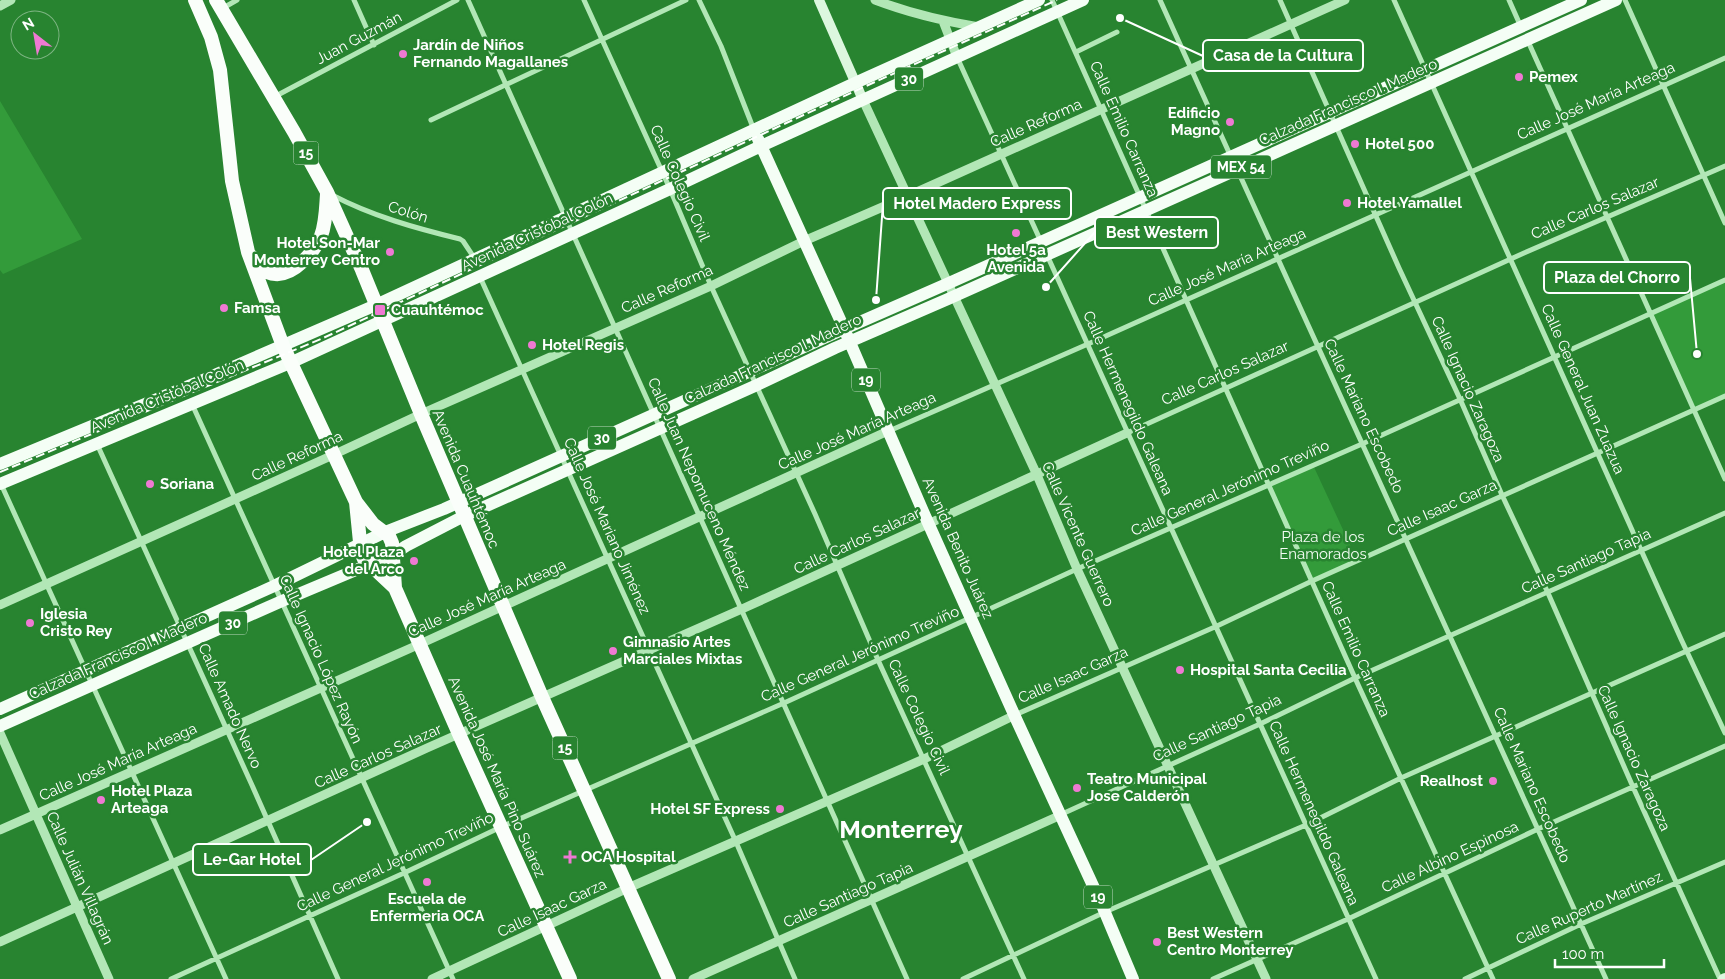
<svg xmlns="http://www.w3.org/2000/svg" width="1725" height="979" font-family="Raleway,sans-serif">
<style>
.green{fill:#339b3a}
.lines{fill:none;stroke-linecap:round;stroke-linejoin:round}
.minor{stroke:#b2e7b6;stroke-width:5}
.tertiary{stroke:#b2e7b6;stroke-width:9}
.secondary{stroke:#dcf7de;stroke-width:10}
.primary{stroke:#f4fef5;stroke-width:12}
.trunk{stroke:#fafefa;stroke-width:14}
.rail{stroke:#fff;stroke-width:2;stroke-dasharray:9 4;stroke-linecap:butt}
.poi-dot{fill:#ef79d3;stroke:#288430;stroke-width:2}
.labels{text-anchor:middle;stroke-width:5;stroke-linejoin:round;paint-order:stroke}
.shield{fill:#288430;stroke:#bedac1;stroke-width:1}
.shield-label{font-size:14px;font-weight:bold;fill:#fff}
.street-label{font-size:15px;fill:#fff;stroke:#288430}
.poi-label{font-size:15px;font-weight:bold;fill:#fff;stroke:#288430;text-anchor:start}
.park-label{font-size:15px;fill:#f3fcf3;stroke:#288430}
.town-label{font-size:25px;font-weight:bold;fill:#fff;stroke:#288430}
.leader{fill:none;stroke:#fff;stroke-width:2}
.callout-dot{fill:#fff;stroke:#288430;stroke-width:2}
.callout{fill:#288430;stroke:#fff;stroke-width:2}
.callout-label{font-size:16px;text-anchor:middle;font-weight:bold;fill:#fff}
</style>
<rect width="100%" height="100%" fill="#288430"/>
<path class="green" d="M 0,101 L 82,239 L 3,274 L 0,270 Z
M 1725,280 L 1725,396 L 1693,409 L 1650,313 Z
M 1313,465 L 1358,562 L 1312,581 L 1268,485 Z"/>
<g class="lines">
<path class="minor" d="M 354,0 L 374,45
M 468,0 L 907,979
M 584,0 L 670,189 L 711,286 L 815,514 L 878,660 L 1024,979
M 699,0 L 721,46 L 754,130
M 1052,0 L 1355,678 L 1493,979
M 1160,0 L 1231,157
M 1280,0 L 1399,268 L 1460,399 L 1502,495 L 1548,593 L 1633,787 L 1720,979
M 1394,0 L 1681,639 L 1725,733
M 1509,0 L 1521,27
M 1625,0 L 1725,223
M 223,8 L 237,0
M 1527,39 L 1725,479
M 1076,52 L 1117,32
M 957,57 L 1376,979
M 274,97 L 457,0
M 431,120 L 686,0
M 1237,169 L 1606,979
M 332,195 C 372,216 415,228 460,239 L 463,241 L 475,259
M 480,277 L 736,842 L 795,979
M 192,404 L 453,979
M 889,431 L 1088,344 L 1725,58
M 1127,433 L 1524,253 L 1725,166
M 97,444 L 251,783 L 338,979
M 1,484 L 226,979
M 1015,715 L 1217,626 L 1312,581 L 1725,396
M 1062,814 L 1260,724 L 1355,678 L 1725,513
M 171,979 L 404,873 L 501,827 L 784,703 L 1077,569 L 1362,444 L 1725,280
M 963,979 L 1105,912 L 1306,825 L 1401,778 L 1725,634
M 1213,979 L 1348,919 L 1538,829 L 1725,746
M 1465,979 L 1581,924 L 1725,862"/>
<path class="tertiary" d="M 875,0 C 909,13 943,21 979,27
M 0,6 L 11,0
M 943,21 L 957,57
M 863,100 L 1037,475 L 1077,569 L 1266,979
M 0,605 L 333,455 L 421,414 L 711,286 L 804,241 L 908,196 L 1345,0
M 0,733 L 109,979
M 0,830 L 420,644 L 888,431
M 0,942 L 427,748 L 742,609 L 1127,433
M 432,979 L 628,888 L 924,759 L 1015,715
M 693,979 L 1061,815"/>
<path class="secondary" d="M 819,0 L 863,100
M 1723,979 L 1725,978"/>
<path class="primary" d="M 758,139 L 842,324 L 925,516 L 1017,721 L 1101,903 L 1133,979
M 0,464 L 203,380 L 376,305 L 855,83 L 1039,0
M 0,484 L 290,363 L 670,189 L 761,146 L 1083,0
M 0,709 L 274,586 L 385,532 L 444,509 L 844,329 L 949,283 L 1581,0
M 0,726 L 282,601 L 394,554 L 406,546 L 464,516 L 757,385 L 835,348 L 948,299 L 1616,0"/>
<path class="trunk" d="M 195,0 L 211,37 L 220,70 L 232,181 L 248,252 L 283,346 L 356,502 L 373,524 L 389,536 L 392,543 L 395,588
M 216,0 L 294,132 L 327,192 L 362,270 L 421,414 L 542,697 L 669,979
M 251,256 C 257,264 265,274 275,274 C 294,276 314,252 321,236 C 326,223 326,208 327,194
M 356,502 L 361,552 L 364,559 L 395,588 L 459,734 L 570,979"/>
<path class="rail" d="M 0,472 L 321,339 L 866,86 L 1057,0"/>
</g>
<g class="poi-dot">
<circle cx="403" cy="54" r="5"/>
<circle cx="1519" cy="77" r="5"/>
<circle cx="1230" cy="122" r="5"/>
<circle cx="1355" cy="144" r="5"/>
<circle cx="1347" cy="203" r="5"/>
<circle cx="1016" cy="233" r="5"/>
<circle cx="390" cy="252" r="5"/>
<circle cx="224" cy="308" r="5"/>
<rect x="374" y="304" width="12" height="12" rx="2.5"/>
<circle cx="532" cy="345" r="5"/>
<circle cx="150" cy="484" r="5"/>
<circle cx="414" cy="561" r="5"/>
<circle cx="30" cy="623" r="5"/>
<circle cx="613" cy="651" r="5"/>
<circle cx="1180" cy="670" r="5"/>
<circle cx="1493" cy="781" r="5"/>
<circle cx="1077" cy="788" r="5"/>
<circle cx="101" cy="800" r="5"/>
<circle cx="780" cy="809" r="5"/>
<path d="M567.5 849.5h5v5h5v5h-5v5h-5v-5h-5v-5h5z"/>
<circle cx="427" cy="882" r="5"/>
<circle cx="1157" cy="942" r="5"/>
</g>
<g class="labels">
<g class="shield">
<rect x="895" y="67.5" width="28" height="23" rx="4"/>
<rect x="293.5" y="141.5" width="25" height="23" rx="4"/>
<rect x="1211" y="155.5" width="60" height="23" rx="4"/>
<rect x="852" y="368.5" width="28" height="23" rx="4"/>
<rect x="588" y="426.5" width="28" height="23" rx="4"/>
<rect x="219" y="611.5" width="28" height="23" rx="4"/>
<rect x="552.5" y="736.5" width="25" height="23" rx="4"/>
<rect x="1084" y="885.5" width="28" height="23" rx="4"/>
</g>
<g class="shield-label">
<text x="909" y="84">30</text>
<text x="306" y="158">15</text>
<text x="1241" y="172">MEX 54</text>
<text x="866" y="385">19</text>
<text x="602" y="443">30</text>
<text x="233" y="628">30</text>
<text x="565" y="753">15</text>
<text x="1098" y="902">19</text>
</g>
<g class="street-label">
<text transform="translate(359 38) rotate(-28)" y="5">Juan Guzmán</text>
<text transform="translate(1596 101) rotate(-24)" y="5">Calle José María Arteaga</text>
<text transform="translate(1348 102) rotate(-24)" y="5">Calzada Francisco I. Madero</text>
<text transform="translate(1036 123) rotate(-24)" y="5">Calle Reforma</text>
<text transform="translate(1124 129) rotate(66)" y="5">Calle Emilio Carranza</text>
<text transform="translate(680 183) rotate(66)" y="5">Calle Colegio Civil</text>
<text transform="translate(1595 208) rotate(-23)" y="5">Calle Carlos Salazar</text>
<text transform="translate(408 212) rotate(17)" y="5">Colón</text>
<text transform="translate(537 232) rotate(-25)" y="5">Avenida Cristóbal Colón</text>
<text transform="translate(1227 267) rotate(-24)" y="5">Calle José María Arteaga</text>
<text transform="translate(667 289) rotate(-24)" y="5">Calle Reforma</text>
<text transform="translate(773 359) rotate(-25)" y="5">Calzada Francisco I. Madero</text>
<text transform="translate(1225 373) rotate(-24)" y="5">Calle Carlos Salazar</text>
<text transform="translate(1468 389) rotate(66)" y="5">Calle Ignacio Zaragoza</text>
<text transform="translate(1583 389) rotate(66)" y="5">Calle General Juan Zuazua</text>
<text transform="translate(167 396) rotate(-23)" y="5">Avenida Cristóbal Colón</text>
<text transform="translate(1128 403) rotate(66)" y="5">Calle Hermenegildo Galeana</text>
<text transform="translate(1364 416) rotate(65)" y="5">Calle Mariano Escobedo</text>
<text transform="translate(857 431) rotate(-24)" y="5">Calle José María Arteaga</text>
<text transform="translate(297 456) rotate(-25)" y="5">Calle Reforma</text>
<text transform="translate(466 479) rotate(67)" y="5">Avenida Cuauhtémoc</text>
<text transform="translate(699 484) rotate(66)" y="5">Calle Juan Nepomuceno Méndez</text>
<text transform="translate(1230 488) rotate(-24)" y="5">Calle General Jerónimo Treviño</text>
<text transform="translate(1442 508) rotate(-24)" y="5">Calle Isaac Garza</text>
<text transform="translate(607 526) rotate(66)" y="5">Calle José Mariano Jiménez</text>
<text transform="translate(1078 534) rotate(66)" y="5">Calle Vicente Guerrero</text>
<text transform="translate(857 541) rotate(-25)" y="5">Calle Carlos Salazar</text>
<text transform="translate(958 548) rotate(66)" y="5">Avenida Benito Juárez</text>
<text transform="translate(1586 561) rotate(-24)" y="5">Calle Santiago Tapia</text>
<text transform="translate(487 598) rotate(-24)" y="5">Calle José María Arteaga</text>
<text transform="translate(1356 649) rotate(66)" y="5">Calle Emilio Carranza</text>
<text transform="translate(860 654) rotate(-24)" y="5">Calle General Jerónimo Treviño</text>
<text transform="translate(118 656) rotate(-24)" y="5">Calzada Francisco I. Madero</text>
<text transform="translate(321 659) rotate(66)" y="5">Calle Ignacio López Rayón</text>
<text transform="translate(1073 675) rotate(-24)" y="5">Calle Isaac Garza</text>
<text transform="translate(230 706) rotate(66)" y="5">Calle Amado Nervo</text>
<text transform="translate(919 717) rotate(65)" y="5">Calle Colegio Civil</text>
<text transform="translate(1217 728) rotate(-25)" y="5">Calle Santiago Tapia</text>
<text transform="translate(378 756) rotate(-24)" y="5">Calle Carlos Salazar</text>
<text transform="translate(1634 758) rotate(66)" y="5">Calle Ignacio Zaragoza</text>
<text transform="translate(118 762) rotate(-24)" y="5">Calle José María Arteaga</text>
<text transform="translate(497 777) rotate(66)" y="5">Avenida José María Pino Suárez</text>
<text transform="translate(1532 785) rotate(66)" y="5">Calle Mariano Escobedo</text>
<text transform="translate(1314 813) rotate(66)" y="5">Calle Hermenegildo Galeana</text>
<text transform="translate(1450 857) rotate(-25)" y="5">Calle Albino Espinosa</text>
<text transform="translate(395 862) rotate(-25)" y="5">Calle General Jerónimo Treviño</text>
<text transform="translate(80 878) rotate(66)" y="5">Calle Julián Villagrán</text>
<text transform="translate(848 895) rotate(-24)" y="5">Calle Santiago Tapia</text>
<text transform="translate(552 908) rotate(-25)" y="5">Calle Isaac Garza</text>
<text transform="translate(1589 908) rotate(-24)" y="5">Calle Ruperto Martínez</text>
</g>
<g class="poi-label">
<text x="413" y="50">Jardín de Niños<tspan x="413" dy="17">Fernando Magallanes</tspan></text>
<text x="1529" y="82">Pemex</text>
<text x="1220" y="118" text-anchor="end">Edificio<tspan x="1220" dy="17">Magno</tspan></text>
<text x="1365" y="149">Hotel 500</text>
<text x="1357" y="208">Hotel Yamallel</text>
<text x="380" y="248" text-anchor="end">Hotel Son-Mar<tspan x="380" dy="17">Monterrey Centro</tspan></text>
<text x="1016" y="255" text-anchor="middle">Hotel 5a<tspan x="1016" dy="17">Avenida</tspan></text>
<text x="234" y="313">Famsa</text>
<text x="391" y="315">Cuauhtémoc</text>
<text x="542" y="350">Hotel Regis</text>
<text x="160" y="489">Soriana</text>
<text x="404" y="557" text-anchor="end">Hotel Plaza<tspan x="404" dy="17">del Arco</tspan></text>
<text x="40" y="619">Iglesia<tspan x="40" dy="17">Cristo Rey</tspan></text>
<text x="623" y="647">Gimnasio Artes<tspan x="623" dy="17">Marciales Mixtas</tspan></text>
<text x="1190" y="675">Hospital Santa Cecilia</text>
<text x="1087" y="784">Teatro Municipal<tspan x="1087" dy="17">Jose Calderón</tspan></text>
<text x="1483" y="786" text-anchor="end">Realhost</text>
<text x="111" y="796">Hotel Plaza<tspan x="111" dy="17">Arteaga</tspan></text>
<text x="770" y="814" text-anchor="end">Hotel SF Express</text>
<text x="581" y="862">OCA Hospital</text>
<text x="427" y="904" text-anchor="middle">Escuela de<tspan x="427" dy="17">Enfermeria OCA</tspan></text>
<text x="1167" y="938">Best Western<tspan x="1167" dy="17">Centro Monterrey</tspan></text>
</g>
<g class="park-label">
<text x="1323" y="542">Plaza de los<tspan x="1323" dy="17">Enamorados</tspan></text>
</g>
<g class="town-label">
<text x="901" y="838">Monterrey</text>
</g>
</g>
<path class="leader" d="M1120 18L1203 56M876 300L883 203M1046 287L1095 232M1697 354L1690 278M367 822L311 860"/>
<g class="callout-dot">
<circle cx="1120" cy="18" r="5"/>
<circle cx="876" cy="300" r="5"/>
<circle cx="1046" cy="287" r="5"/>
<circle cx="1697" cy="354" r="5"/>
<circle cx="367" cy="822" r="5"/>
</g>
<g class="callout">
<rect x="1203" y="40" width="160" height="31" rx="5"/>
<rect x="883" y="188" width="188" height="31" rx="5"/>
<rect x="1095" y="217" width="123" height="31" rx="5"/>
<rect x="1544" y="262" width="146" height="31" rx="5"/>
<rect x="193" y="844" width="118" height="31" rx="5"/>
</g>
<g class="callout-label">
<text x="1283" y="61">Casa de la Cultura</text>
<text x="977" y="209">Hotel Madero Express</text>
<text x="1157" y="238">Best Western</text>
<text x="1617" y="283">Plaza del Chorro</text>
<text x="252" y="865">Le-Gar Hotel</text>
</g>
<g transform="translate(35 35) rotate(329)"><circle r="24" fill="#288430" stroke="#7eb583"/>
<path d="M0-4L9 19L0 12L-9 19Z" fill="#ef79d3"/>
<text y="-8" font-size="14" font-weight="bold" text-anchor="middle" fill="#ffffff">N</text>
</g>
<path d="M1555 959v8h109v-8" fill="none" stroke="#ffffff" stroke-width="2.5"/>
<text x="1562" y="959" font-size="15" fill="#ffffff" stroke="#288430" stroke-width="4" paint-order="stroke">100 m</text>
</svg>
